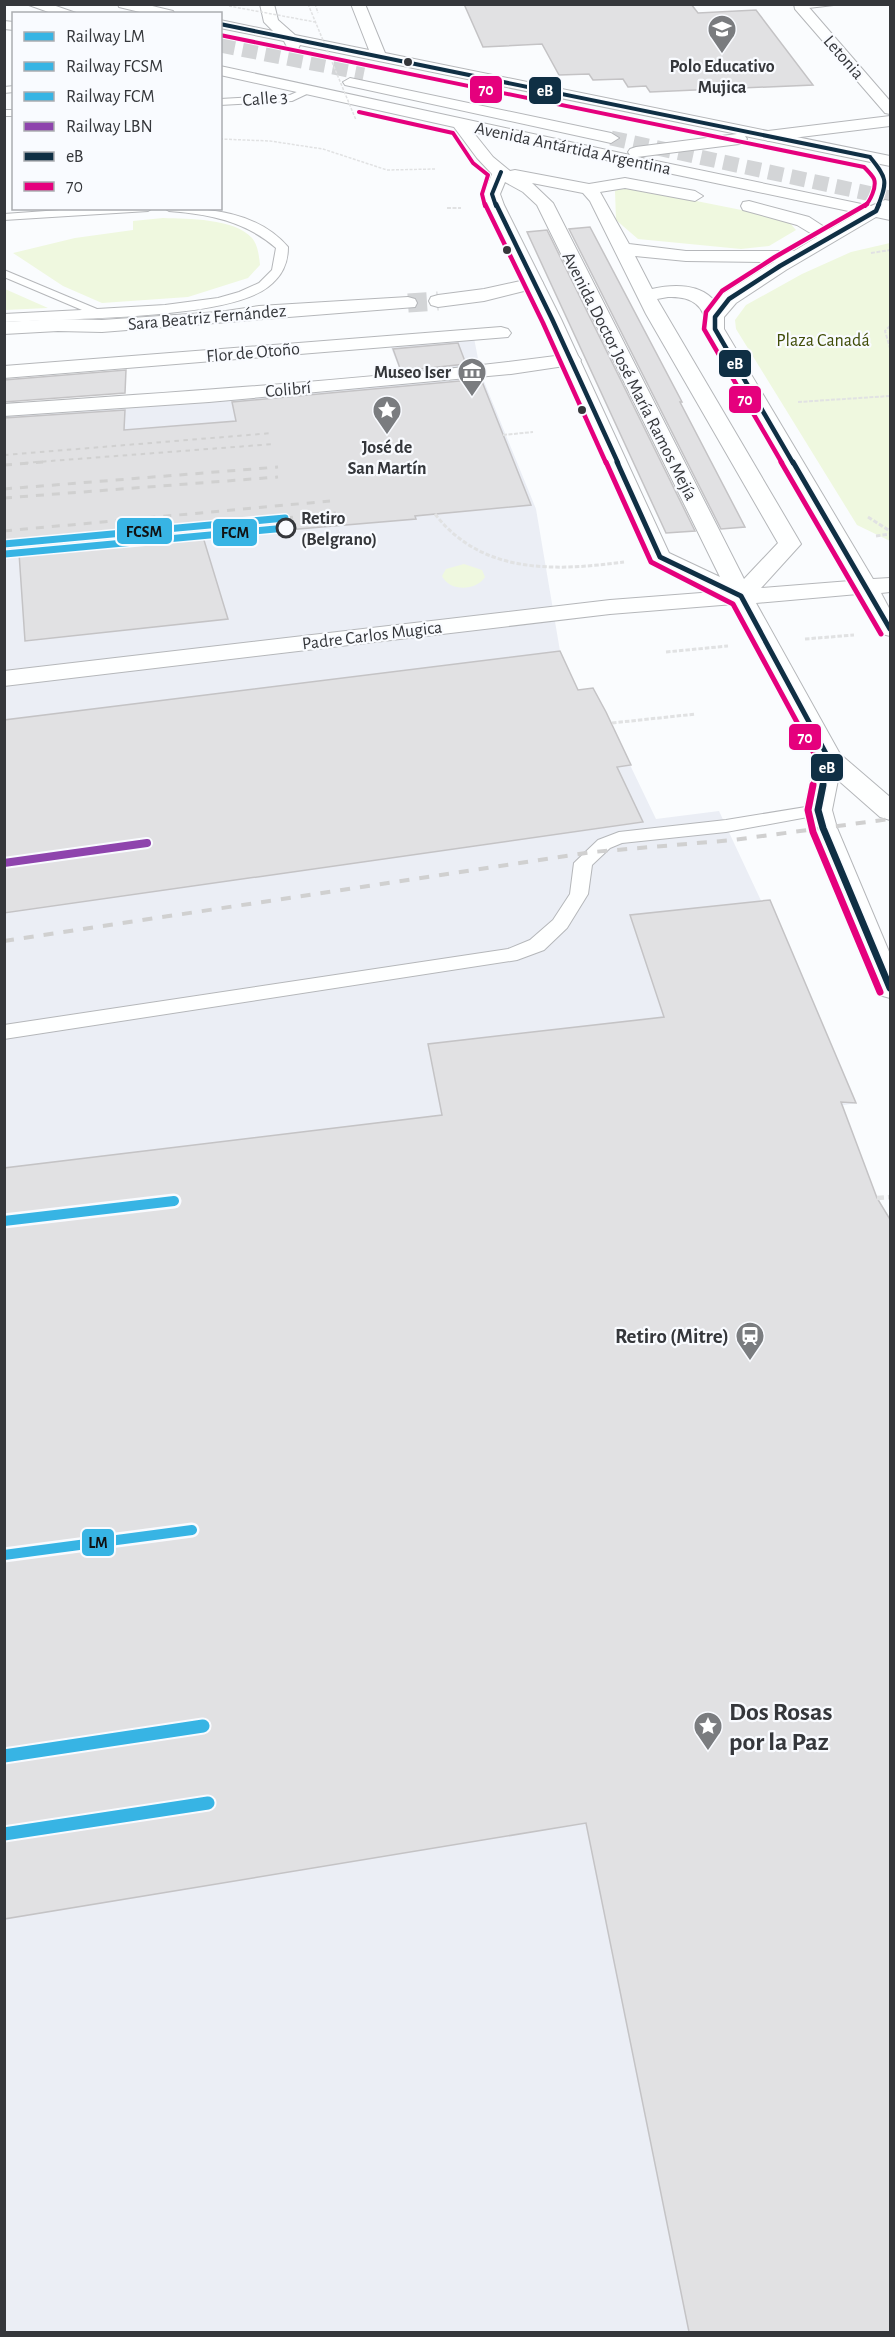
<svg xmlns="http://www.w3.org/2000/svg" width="895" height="2337" font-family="'Alegreya Sans',sans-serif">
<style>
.built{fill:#ebeef5}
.green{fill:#eff8df}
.building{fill:#e1e1e3;stroke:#c4c3c5;stroke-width:1.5}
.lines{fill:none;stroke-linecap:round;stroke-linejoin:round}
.street-tunnel{stroke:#d3d5d7;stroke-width:19;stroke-dasharray:19 10;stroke-linecap:butt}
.highway-tunnel{stroke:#d3d5d7;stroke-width:15;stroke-dasharray:15 8;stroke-linecap:butt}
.lane-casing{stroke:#b5b7ba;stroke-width:2}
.street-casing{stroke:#b5b7ba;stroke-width:2}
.secondary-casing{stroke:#b5b7ba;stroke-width:2}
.highway-casing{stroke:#b5b7ba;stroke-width:2}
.path-far3{stroke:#e1e2e3;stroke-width:1.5;stroke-dasharray:3 1.5;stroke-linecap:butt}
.path-far2{stroke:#e1e2e3;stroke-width:2;stroke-dasharray:4 1.5;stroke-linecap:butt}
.path-far1{stroke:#e1e2e3;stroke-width:3;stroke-dasharray:4.5 2;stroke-linecap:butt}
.path{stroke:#e1e2e3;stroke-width:4.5;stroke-dasharray:7 4;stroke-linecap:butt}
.lane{fill:#feffff;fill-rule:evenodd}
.street{fill:#feffff;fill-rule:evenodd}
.secondary{fill:#feffff;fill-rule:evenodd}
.highway{fill:#feffff;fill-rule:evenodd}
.rail-far2{stroke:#d0d0d0;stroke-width:2;stroke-dasharray:4.5 4.5;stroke-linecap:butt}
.rail-far1{stroke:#d0d0d0;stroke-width:3;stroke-dasharray:8 8;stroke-linecap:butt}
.rail{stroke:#d0d0d0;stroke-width:4;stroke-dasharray:10 10;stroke-linecap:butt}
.path-bridge{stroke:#e1e2e3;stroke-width:1.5;stroke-dasharray:3 1.5;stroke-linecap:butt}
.bus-1-far3-casing{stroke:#f9fbff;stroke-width:6}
.bus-1-far2-casing{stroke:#f9fbff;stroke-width:7}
.bus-1-far1-casing{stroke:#f9fbff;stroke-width:8}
.bus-1-casing{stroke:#f9fbff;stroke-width:10}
.bus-2-far3-casing{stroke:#f9fbff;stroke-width:6}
.bus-2-far2-casing{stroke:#f9fbff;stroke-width:7}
.bus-2-far1-casing{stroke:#f9fbff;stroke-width:8}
.bus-2-casing{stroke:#f9fbff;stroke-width:10}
.bus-1-far3{stroke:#0f2f44;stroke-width:4}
.bus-1-far2{stroke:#0f2f44;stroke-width:4.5}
.bus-1-far1{stroke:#0f2f44;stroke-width:5}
.bus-1{stroke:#0f2f44;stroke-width:7}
.bus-2-far3{stroke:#e5007d;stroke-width:4}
.bus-2-far2{stroke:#e5007d;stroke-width:4.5}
.bus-2-far1{stroke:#e5007d;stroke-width:5}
.bus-2{stroke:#e5007d;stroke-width:7}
.rail-1-far1-casing{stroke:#f9fbff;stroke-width:15}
.rail-1-casing{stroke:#f9fbff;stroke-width:17}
.rail-2-casing{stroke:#f9fbff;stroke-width:10}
.rail-3-casing{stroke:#f9fbff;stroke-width:10}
.rail-4-casing{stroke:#f9fbff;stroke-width:12}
.rail-1-far1{stroke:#37b4e4;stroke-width:10}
.rail-1{stroke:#37b4e4;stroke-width:13}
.rail-2{stroke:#37b4e4;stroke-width:7}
.rail-3{stroke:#37b4e4;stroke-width:7}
.rail-4{stroke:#8e44ad;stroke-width:8}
.bus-dot{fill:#35373b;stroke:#f9fbff;stroke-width:2}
.stop-dot{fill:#f9fbff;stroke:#35373b;stroke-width:3}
.labels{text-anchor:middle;stroke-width:4.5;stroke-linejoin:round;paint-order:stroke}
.far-street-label{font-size:18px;fill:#35373b;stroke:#f9fbff}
.far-poi-label{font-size:18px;font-weight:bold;fill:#35373b;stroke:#f9fbff}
.far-park-label{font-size:18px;fill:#404d08;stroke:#f9fbff}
.far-stop-label{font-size:18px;font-weight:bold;fill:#35373b;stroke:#f9fbff;text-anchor:start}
.poi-label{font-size:21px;font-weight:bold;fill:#35373b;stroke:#f9fbff;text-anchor:end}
.near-poi-label{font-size:26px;font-weight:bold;fill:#35373b;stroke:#f9fbff;text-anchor:start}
.line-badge{stroke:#f9fbff;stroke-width:2}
.badge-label{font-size:16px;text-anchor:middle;font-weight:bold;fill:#fff}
.pale-badge-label{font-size:16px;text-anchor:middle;font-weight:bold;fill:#111}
</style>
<rect width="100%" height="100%" fill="#fafcfe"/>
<path class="built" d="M 474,338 L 481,374 L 536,509 L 560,651 L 578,690 L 593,688 L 656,819 L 719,811 L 856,1103 L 839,1106 L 890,1231 L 890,2332 L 5,2332 L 5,413 L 404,381 L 390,345 Z"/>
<path class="green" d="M 626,187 L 767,215 L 789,222 L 796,230 L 769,246 L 741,249 L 638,239 L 616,220 L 615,191 Z
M 163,218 C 188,219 234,218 252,238 C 258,245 259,256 260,265 L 248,278 L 188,297 L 102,303 L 63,286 L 13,253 L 75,238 L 133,230 L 133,221 Z
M 890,243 L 890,541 L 857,525 L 736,329 L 735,320 L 746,305 L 802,274 L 851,252 Z
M 5,289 L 48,308 L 5,310 Z
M 464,564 L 482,570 L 485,577 C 476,591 450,592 442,576 L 446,569 Z"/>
<path class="building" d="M 464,4 L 691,4 L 698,13 L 756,10 L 813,85 L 650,92 L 646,86 L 628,87 L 623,79 L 593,80 L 589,74 L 559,75 L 542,44 L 483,47 Z
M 590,227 L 682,402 L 680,402 L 745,527 L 721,529 L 569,229 Z
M 547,230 L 695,531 L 666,533 L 527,232 Z
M 458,343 L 466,364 L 401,371 L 393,349 Z
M 126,370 L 125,393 L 4,402 L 4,380 Z
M 481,379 L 531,505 L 415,516 L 416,519 L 203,537 L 228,619 L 25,641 L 19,553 L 4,554 L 4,418 L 125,410 L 124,430 L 236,421 L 232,402 Z
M 560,651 L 578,690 L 593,688 L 606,712 L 631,765 L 617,767 L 643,822 L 4,913 L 4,720 Z
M 770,900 L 856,1103 L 841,1102 L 877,1198 L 891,1221 L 891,2332 L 689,2332 L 586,1823 L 4,1919 L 4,1168 L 442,1115 L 428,1044 L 664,1017 L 630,915 Z"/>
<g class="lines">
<path class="street-tunnel" d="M 408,303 L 438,301"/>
<path class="highway-tunnel" d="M 220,45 L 364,73
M 611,138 L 890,198"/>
<g class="lane-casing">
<path id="lane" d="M 794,4 L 842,4 L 800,9 Z
M 14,86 L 14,92 L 4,93 L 4,87 Z
M 308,87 L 311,88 L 311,92 L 292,101 L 220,105 L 220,99 L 290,95 Z
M 4,110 L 14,110 L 14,116 L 4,116 Z
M 88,208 L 153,208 L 148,211 L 4,220 L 4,214 Z
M 164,208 C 208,208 257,211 288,247 C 288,264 282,276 268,287 C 226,320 63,318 4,322 L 4,314 L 82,310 L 4,277 L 4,270 L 97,309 L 165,305 L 218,298 L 239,292 L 259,283 L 272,270 L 276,248 C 245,221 209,214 169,211 Z
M 818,805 L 824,806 L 827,810 L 824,814 L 726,832 L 622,843 L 610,848 L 592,865 L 588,894 L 567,928 L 544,950 L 517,960 L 4,1039 L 4,1025 L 508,949 L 530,940 L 553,920 L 570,894 L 574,863 L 598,840 L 619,832 L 726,820 Z"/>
</g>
<g class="street-casing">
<path id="street" d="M 794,4 L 806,4 L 890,101 L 890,114 L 885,113 L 795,9 Z
M 890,116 L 890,126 L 768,141 L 760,136 L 768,131 Z
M 534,278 L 540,279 L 543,283 L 540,287 L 484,301 L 438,307 L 431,305 L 429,301 L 431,297 L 438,295 L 484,289 Z
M 408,297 L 415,299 L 417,303 L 415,307 L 102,332 L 58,331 L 4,334 L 4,322 L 58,319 L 102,320 L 219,312 L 259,306 Z
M 501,327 L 508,329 L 511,333 L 508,337 L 4,378 L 4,366 Z
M 571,354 L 578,356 L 581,360 L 578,364 L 511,374 L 209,402 L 4,416 L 4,404 C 193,391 383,379 571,354 Z"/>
</g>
<g class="secondary-casing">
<path id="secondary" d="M 118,4 L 144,4 L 173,11 L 175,14 L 148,14 L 119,7 Z
M 260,4 L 274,4 L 278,20 L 295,35 L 369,50 L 351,4 L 365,4 L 385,53 L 890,156 L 890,166 L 745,136 L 747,139 L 745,142 L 739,144 L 637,157 L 871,206 L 885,200 L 890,201 L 890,220 L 876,217 L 786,270 L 736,303 L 724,317 L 724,329 L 873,579 L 890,578 L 890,592 L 881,593 L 890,610 L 890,636 L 882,634 L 858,594 L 756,603 L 840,754 L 890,797 L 890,820 L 880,817 L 838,780 L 832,810 L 837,828 L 890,954 L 890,998 L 879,995 L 875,988 L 809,828 L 804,810 L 816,759 L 734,604 L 610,614 L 4,686 L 4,671 L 610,600 L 714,592 L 652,562 L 649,557 L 543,319 L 488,205 L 484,194 L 492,174 L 477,158 L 454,127 L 220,75 L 220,66 L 630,155 L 628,152 L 630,149 L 636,147 L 737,134 L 300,45 L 298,49 L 288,49 L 284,41 L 220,28 L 220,20 L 273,31 L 264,22 ZM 473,132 L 858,213 L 829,230 L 809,217 L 749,201 L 743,202 L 741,206 L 743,210 L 797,225 L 817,237 L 794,251 L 686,251 L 629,244 L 600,192 L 625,188 L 695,201 L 703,196 L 695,191 L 625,178 L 589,184 L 515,170 L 510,171 L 493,157 ZM 505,182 L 523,192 L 537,205 L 720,577 L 669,553 L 561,319 L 504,205 L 500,194 ZM 532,183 L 583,193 L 590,201 L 646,314 L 778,543 L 744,579 L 553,203 ZM 635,256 L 686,261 L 774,262 L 722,295 L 716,303 C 702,283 673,284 652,289 ZM 668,297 C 691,296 706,305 706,329 L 850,581 L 761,588 L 801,544 L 657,299 Z
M 4,21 L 14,22 L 14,30 L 4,29 Z"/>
</g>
<g class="highway-casing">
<path id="highway" d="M 26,4 L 50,4 L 79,14 L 54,14 Z
M 350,78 L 611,133 L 619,138 L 611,143 L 345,85 L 343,82 Z"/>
</g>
<path class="path-far3" d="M 315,4 L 318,13
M 220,139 L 270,141 L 323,149 L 387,170 L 435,169"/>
<path class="path-far2" d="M 447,208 L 461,208
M 871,253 L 890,250
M 890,326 L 885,331 L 890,348
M 798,402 L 890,396
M 503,435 L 533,432"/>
<path class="path-far1" d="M 435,514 C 482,575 556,571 624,562
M 868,517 L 890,531
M 876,536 L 890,534
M 805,639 L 854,635
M 666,652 L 728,646
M 612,723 L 696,714"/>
<path class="path" d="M 877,1198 L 890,1197"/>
<use href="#lane" class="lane"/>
<use href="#street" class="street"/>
<use href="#secondary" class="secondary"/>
<use href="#highway" class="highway"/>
<path class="rail-far2" d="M 4,455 L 273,433
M 24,463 L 274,444"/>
<path class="rail-far1" d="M 4,465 L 43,462
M 4,489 L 278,467
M 4,498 L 278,477
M 285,518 L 336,513
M 4,531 L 330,501"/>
<path class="rail" d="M 4,941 L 593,852 L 733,840 L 890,819"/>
<path class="path-bridge" d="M 308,4 L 356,120
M 229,6 L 315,22"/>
<g class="bus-1-far3-casing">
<path id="bus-1-far3" d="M 220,24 L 870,157
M 870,157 C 887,178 888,181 878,206
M 496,206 L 492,194 L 501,172"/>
</g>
<g class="bus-1-far2-casing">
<path id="bus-1-far2" d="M 496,204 L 552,319 L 618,463
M 793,463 L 715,329 L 715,317 L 729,299 L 780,266 L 876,211 L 879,204"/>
</g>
<g class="bus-1-far1-casing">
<path id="bus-1-far1" d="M 617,462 L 660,557 L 741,596 L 829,759 L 823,786
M 793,462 L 890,629"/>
</g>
<g class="bus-1-casing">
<path id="bus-1" d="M 823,785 L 818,810 L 823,828 L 890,988"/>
</g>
<g class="bus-2-far3-casing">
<path id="bus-2-far3" d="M 220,35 L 864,167 C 867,170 872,175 874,179 C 877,187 870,201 865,206
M 359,112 L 453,133 L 473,163 L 488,175 L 482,194 L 485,206"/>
</g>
<g class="bus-2-far2-casing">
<path id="bus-2-far2" d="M 485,204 L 543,323 L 606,463
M 782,463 L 704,329 L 706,312 L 722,291 L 775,257 L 867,204"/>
</g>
<g class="bus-2-far1-casing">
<path id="bus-2-far1" d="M 606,462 L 651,562 L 733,604 L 818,761 L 813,786
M 781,462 L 881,634"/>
</g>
<g class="bus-2-casing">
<path id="bus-2" d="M 813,785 L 808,810 L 813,832 L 880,992"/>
</g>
<use href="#bus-1-far3" class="bus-1-far3"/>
<use href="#bus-1-far2" class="bus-1-far2"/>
<use href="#bus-1-far1" class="bus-1-far1"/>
<use href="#bus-1" class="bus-1"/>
<use href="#bus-2-far3" class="bus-2-far3"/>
<use href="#bus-2-far2" class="bus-2-far2"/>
<use href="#bus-2-far1" class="bus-2-far1"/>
<use href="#bus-2" class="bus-2"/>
<g class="rail-1-far1-casing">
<path id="rail-1-far1" d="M 4,1221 L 174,1201
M 4,1555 L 192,1530"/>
</g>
<g class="rail-1-casing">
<path id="rail-1" d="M 4,1756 L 203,1726
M 4,1834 L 208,1803"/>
</g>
<g class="rail-2-casing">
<path id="rail-2" d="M 4,544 L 285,518"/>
</g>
<g class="rail-3-casing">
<path id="rail-3" d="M 5,554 L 286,528"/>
</g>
<g class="rail-4-casing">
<path id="rail-4" d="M 4,863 L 147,843"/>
</g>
<use href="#rail-1-far1" class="rail-1-far1"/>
<use href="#rail-1" class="rail-1"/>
<use href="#rail-2" class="rail-2"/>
<use href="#rail-3" class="rail-3"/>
<use href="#rail-4" class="rail-4"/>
</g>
<defs>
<g id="school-pin" transform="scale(1.5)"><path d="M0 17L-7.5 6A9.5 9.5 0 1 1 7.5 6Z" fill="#7a7c7f" stroke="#f9fbff"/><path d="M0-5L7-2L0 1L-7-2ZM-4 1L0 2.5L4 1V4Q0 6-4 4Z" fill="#fff"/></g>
<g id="museum-pin" transform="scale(1.5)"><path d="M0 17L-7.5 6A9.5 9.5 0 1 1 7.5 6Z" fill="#7a7c7f" stroke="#f9fbff"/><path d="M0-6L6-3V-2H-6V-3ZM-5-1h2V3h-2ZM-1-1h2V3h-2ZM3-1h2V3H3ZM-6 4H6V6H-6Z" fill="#fff"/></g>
<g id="sight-pin" transform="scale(1.5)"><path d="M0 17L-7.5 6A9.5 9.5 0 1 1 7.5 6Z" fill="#7a7c7f" stroke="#f9fbff"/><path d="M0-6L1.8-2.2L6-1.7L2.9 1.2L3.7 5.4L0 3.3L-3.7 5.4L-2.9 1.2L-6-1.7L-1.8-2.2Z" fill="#fff"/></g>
<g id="station-pin" transform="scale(1.5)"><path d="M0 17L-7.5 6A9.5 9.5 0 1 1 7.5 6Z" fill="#7a7c7f" stroke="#f9fbff"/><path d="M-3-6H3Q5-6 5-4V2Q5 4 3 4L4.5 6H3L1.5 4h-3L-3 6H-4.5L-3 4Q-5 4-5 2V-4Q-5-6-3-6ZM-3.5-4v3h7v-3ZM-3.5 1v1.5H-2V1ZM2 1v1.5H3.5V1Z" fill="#fff"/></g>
</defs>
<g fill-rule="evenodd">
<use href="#school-pin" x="722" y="29"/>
<use href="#museum-pin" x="472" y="372"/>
<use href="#sight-pin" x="387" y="410"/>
<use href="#station-pin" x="750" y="1336"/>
<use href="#sight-pin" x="708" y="1726"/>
</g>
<g class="bus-dot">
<circle cx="408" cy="62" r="5"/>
<circle cx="507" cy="250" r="5"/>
<circle cx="582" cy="410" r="5"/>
</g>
<circle class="stop-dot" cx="286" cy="528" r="9"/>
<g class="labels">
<g class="far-street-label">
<text transform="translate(844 57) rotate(49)" y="6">Letonia</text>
<text transform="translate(265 98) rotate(-5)" y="6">Calle 3</text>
<text transform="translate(573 148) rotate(12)" y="6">Avenida Antártida Argentina</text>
<text transform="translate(207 317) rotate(-5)" y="6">Sara Beatriz Fernández</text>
<text transform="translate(253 352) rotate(-5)" y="6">Flor de Otoño</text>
<text transform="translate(630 376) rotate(63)" y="6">Avenida Doctor José María Ramos Mejía</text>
<text transform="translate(288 389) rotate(-5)" y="6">Colibrí</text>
<text transform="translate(372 635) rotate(-7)" y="6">Padre Carlos Mugica</text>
</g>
<g class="far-poi-label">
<text x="722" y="72">Polo Educativo<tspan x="722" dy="21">Mujica</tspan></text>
<text x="451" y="378" text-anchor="end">Museo Iser</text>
<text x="387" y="453">José de<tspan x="387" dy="21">San Martín</tspan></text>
</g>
<g class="far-park-label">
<text x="823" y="346">Plaza Canadá</text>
</g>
<g class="far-stop-label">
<text x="301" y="524">Retiro<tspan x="301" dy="21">(Belgrano)</tspan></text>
</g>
<g class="poi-label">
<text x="729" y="1343">Retiro (Mitre)</text>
</g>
<g class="near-poi-label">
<text x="729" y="1720">Dos Rosas<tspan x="729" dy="30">por la Paz</tspan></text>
</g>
</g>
<g class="line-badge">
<rect x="469" y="75" width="34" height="29" rx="6" fill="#e5007d"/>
<rect x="528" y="76" width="34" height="29" rx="6" fill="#0f2f44"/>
<rect x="718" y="349" width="34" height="29" rx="6" fill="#0f2f44"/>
<rect x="728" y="385" width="34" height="29" rx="6" fill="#e5007d"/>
<rect x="116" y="517" width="57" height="28" rx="6" fill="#37b4e4"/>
<rect x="212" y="518" width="46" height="29" rx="6" fill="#37b4e4"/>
<rect x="788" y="723" width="34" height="28" rx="6" fill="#e5007d"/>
<rect x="810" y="753" width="34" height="29" rx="6" fill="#0f2f44"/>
<rect x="81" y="1528" width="34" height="29" rx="6" fill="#37b4e4"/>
</g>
<g class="badge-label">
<text x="486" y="95">70</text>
<text x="545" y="96">eB</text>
<text x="735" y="369">eB</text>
<text x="745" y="405">70</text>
<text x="805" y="743">70</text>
<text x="827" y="773">eB</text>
</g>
<g class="pale-badge-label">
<text x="144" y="537">FCSM</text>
<text x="235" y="538">FCM</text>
<text x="98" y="1548">LM</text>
</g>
<rect width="895" height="2337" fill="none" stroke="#35373b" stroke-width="12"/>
<rect x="12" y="12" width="210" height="198" fill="#f9fbff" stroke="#abadb1" stroke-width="1.5"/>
<rect x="24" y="32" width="30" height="9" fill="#37b4e4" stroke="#abadb1" stroke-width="1.5"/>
<text x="66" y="42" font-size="18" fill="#35373b">Railway LM</text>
<rect x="24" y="62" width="30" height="9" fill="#37b4e4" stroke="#abadb1" stroke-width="1.5"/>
<text x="66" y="72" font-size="18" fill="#35373b">Railway FCSM</text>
<rect x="24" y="92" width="30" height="9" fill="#37b4e4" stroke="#abadb1" stroke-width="1.5"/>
<text x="66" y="102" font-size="18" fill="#35373b">Railway FCM</text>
<rect x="24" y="122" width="30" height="9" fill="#8e44ad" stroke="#abadb1" stroke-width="1.5"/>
<text x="66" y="132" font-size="18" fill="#35373b">Railway LBN</text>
<rect x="24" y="152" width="30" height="9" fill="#0f2f44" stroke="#abadb1" stroke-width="1.5"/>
<text x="66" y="162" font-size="18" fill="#35373b">eB</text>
<rect x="24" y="182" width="30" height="9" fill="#e5007d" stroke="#abadb1" stroke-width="1.5"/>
<text x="66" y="192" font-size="18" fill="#35373b">70</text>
</svg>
